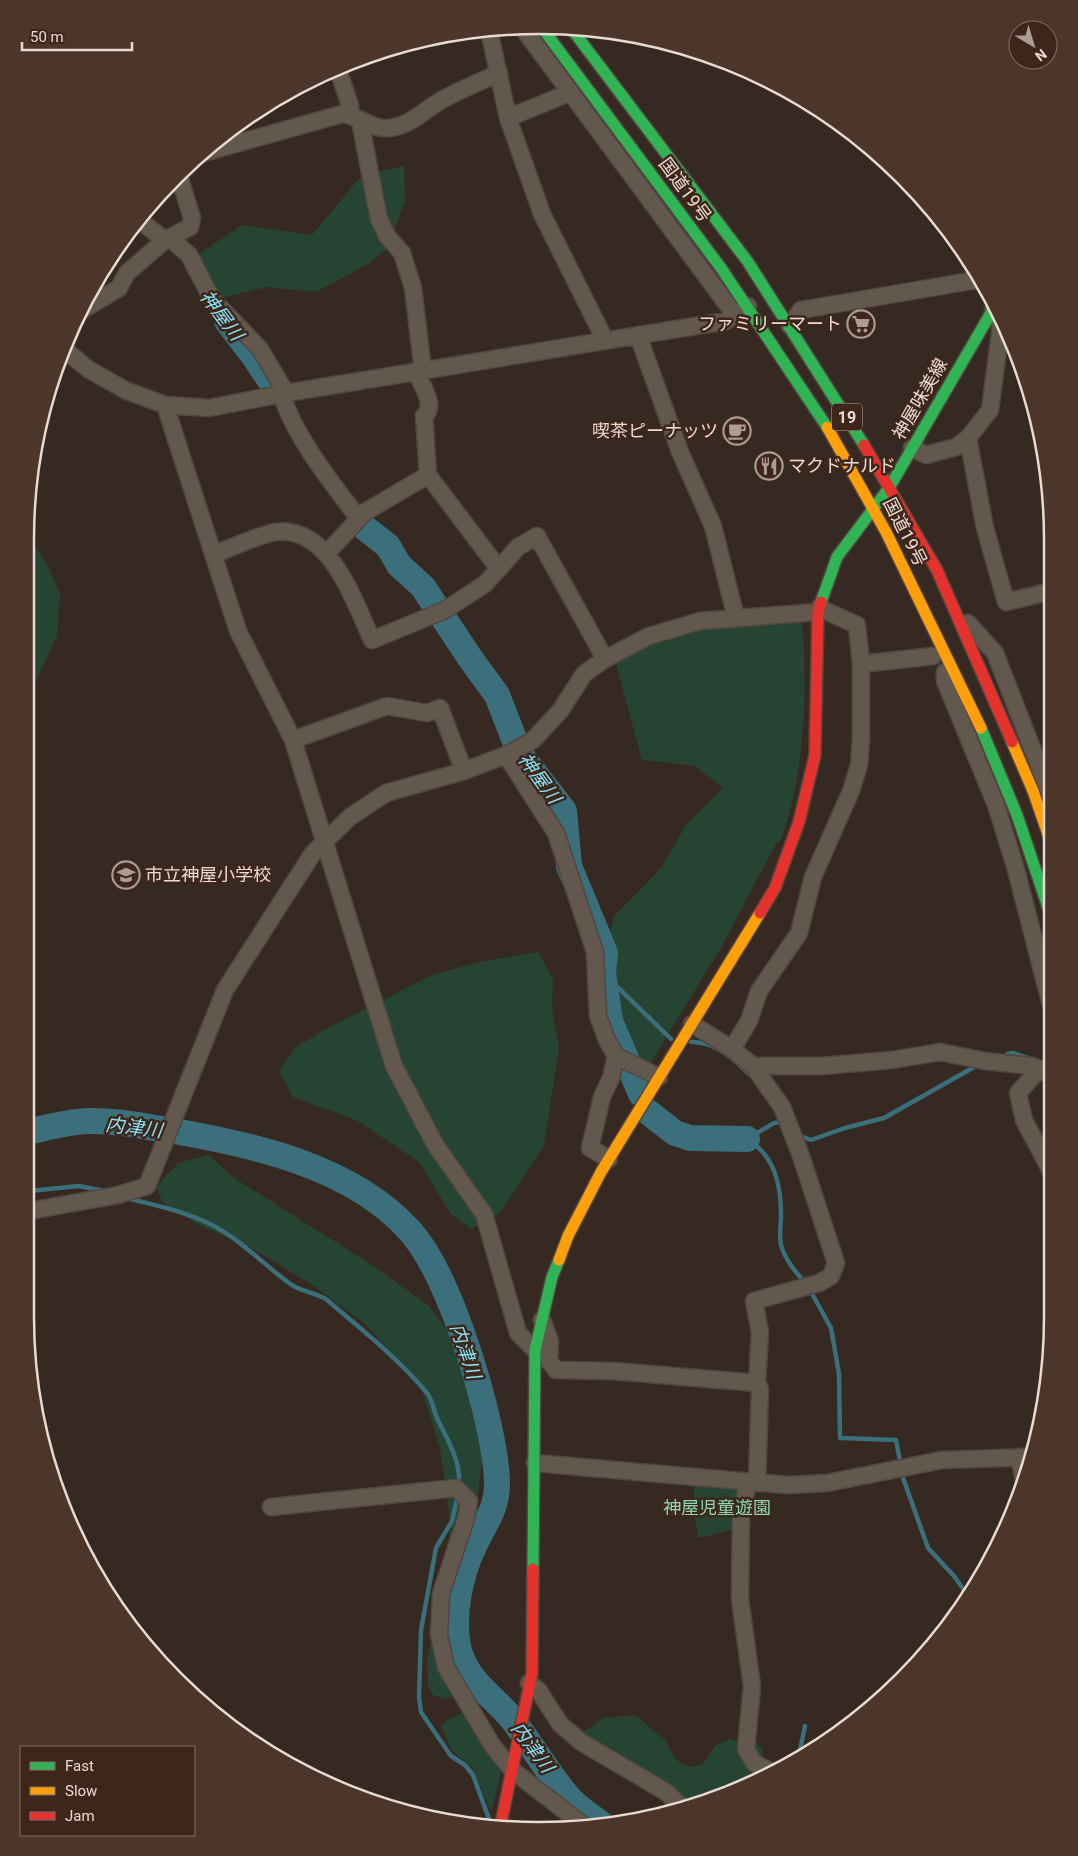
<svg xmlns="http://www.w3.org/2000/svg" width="1078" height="1856" font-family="Roboto,'Noto Sans JP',sans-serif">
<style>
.green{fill:#264434}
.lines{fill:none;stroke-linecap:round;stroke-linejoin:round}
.stream{stroke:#3b6f7b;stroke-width:4.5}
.river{stroke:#3b6f7b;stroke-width:26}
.street-casing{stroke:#514640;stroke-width:19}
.fast-casing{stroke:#514640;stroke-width:14}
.slow-casing{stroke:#514640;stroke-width:14}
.jam-casing{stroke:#514640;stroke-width:14}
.street{stroke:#62584e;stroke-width:16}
.fast{stroke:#30b455;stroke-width:11}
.slow{stroke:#ff9f0a;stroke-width:11}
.jam{stroke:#e5322d;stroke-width:11}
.labels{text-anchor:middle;stroke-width:5;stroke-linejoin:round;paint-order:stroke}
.shield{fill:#3e271a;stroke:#b6a59b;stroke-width:1}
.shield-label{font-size:16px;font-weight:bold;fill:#eadbd2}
.street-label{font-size:18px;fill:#eadbd2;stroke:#3e271a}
.poi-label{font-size:18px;fill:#eadbd2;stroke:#3e271a;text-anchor:end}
.park-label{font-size:18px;fill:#8ad8b2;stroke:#3e271a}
.water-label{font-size:19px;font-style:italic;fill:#86e3fa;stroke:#3e271a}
.rim{fill:none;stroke:#eadbd2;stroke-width:2.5}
</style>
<rect width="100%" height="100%" fill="#362922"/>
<path class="green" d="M 404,166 L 405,201 L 388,248 L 367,265 L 316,292 L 267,287 L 217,299 L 196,256 L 242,225 L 312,235 L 362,175 Z
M 26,537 L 33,542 L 49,568 L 60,595 L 57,635 L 27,702 Z
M 802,621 C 808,692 805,775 780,842 L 777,842 L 721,948 L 640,1080 L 625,1075 L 613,1040 L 602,1018 L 602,960 L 615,915 L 662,867 L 686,825 L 723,788 L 695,766 L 642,760 L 616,664 L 618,660 L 675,633 L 714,624 Z
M 538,952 L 553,979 L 552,1009 L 559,1048 L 544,1145 L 500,1213 L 471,1229 L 451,1214 L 419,1162 L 356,1120 L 293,1097 L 279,1071 L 295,1048 L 331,1026 L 432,975 L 479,962 Z
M 209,1155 L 234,1178 L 369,1263 L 428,1305 L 461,1349 L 485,1437 L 475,1517 L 463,1573 L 460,1623 L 466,1681 L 458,1693 L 446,1699 L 433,1695 L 428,1685 L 427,1662 L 451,1526 L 440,1448 L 420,1384 L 364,1323 L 311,1284 L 253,1249 L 201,1226 L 163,1203 L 156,1187 L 178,1163 Z
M 694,1481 L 740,1484 L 738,1528 L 699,1538 L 694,1517 Z
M 464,1713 L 497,1760 L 501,1772 L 492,1809 L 489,1808 L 472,1767 L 452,1751 L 441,1726 L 451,1717 Z
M 635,1715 L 666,1741 L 675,1759 L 686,1766 L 695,1767 L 704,1763 L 716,1745 L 729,1739 L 736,1741 L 752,1740 L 761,1747 L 769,1776 L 735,1792 L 692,1805 C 666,1783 637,1766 608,1749 C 599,1743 589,1741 583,1732 L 604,1718 Z"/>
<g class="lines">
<path class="stream" d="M 603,973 L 671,1039
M 691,1042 C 715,1041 735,1060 751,1076
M 1007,1054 L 1013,1053 L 1028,1058
M 782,1122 L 774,1123 L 747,1139 C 774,1155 781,1183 781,1215 C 781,1224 779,1236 781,1245 C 785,1260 796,1272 806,1284
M 803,1137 L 811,1140 L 845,1128 L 884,1118 L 976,1066
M 29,1191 L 79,1186 L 105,1191
M 127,1198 C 157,1206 181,1210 210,1224 C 239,1238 263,1264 289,1283 C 300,1292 318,1293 327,1300 C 361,1329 399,1359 427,1393 C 433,1401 433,1409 437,1418 C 447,1440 461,1460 459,1485
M 810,1290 L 831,1328 L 839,1374 L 840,1438 L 896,1440 L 900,1461
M 902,1475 L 928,1548 L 954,1576 L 969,1597
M 458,1495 L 452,1521 L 436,1548 L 421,1630 L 419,1697 L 421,1712 L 451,1756 L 465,1765 L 473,1775 L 489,1819 L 488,1827
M 798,1760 L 805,1726"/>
<path class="river" d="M 227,321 L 253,355 L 276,389
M 365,528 L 388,546 L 399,565 L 423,587 L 470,658 L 497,695 L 520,754 L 564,811 L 569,866 L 605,953 L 603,973 L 610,1021 L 641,1094
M 648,1112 L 675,1133 L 690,1138 L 747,1139
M 28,1132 C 48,1127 67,1122 87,1121 C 115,1120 141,1126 168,1130 C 251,1144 352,1166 410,1231 C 451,1276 494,1419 497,1480 C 498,1509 485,1522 474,1546 C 460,1576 452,1614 458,1646 C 465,1681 492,1694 512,1719 C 532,1744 552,1781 573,1802 C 582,1811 594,1818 604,1826"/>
<g class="street-casing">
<path id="street" d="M 522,27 L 735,315
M 489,30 L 508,118 L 542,214 L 605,340
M 337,67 L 350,105 L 350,115
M 508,118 L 571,92
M 360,121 L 379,219 L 387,236 L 402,253 L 413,288 L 423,371
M 203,153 L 342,114 C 359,115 371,130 389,128 C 410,126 423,111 440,101 C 459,90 480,82 499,73
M 139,220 L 165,240
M 170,238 L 189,255 L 212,299 L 260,349 L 286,393
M 84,309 L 119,288 L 127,273 L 165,240 L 190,227 L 192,218 L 178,173
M 790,326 L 801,310 L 982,279
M 638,335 L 680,452 L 713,526 L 736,618
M 64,349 L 88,369 L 125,390 L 165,405 L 209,408 L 286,393 L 726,321 L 748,306
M 416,372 C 421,384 437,406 424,416 L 428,475 L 499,569
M 281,394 C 298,442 329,479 359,519
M 165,405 L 238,631 L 293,740 L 394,1066 L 436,1146 L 484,1214 L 518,1333 L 535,1350
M 968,438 L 985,528 L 1006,602 L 1052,591
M 912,448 L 926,455 L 956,447 L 968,438 L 990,410 L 1001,326 L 993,310
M 327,553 L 365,512 L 428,475
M 214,554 C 231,548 259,535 275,532 C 329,524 354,601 372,640 L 445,610 L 485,584 L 518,547 L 537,536 L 605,659
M 968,623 L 995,653 L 1052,799
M 861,664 L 933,656
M 945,672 L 945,681 L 996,805 L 1015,866 L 1052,1009
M 293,740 L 387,706 L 427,713 L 440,708 L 464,771
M 506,755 L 556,833 L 595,952 L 598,1016 L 607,1040 L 616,1056 L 659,1077
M 692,1024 L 732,1049 L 753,1066 L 822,1066 L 892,1060 L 940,1052 L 985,1061 L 1032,1066 L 1052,1074
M 732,1049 L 749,1021 L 759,991 L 799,933 L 813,877 L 851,791 L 859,765 L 861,739 L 861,664 L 857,625 L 819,608
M 753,1066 L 782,1107 L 801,1156 L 836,1263 L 831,1276 L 819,1283 L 754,1301 L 760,1332 L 757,1383
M 1032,1066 L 1034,1075 L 1018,1093 L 1024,1120 L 1052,1173
M 609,1159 L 590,1148 L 602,1097 L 611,1078 L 616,1056
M 29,1211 L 118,1195 L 147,1186 L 225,990 L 313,853 L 350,817 L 386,793 L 464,771 L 506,755 L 533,740 L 560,711 L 584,674 L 605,659 L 649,636 L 700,621 L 818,612
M 542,1320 L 550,1341 L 549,1361 L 556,1370 L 613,1371 L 757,1383 L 760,1389 L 757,1483
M 1019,1457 L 1025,1485
M 535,1463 L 787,1485 L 827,1483 L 942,1460 L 1031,1457
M 748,1482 L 741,1515 L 740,1599 L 752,1686 L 746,1749 L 754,1763 L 774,1773
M 271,1507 L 456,1488 L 469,1501 L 466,1519 L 441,1594 L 439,1635 L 446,1667 L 492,1745 L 512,1770 L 587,1828
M 529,1683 L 539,1691 L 560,1724 L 581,1742 L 666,1792 L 683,1808"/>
</g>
<g class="fast-casing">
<path id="fast" d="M 540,25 L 721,268 L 827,427
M 571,28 L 748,262 L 864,445
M 821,602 L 837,557 L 889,488 L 995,306
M 981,728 L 1017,815 L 1052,919
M 533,1569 L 535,1350 L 552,1277 L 559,1260"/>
</g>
<g class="slow-casing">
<path id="slow" d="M 827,427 L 886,532 L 981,728
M 1012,742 L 1033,791 L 1052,846
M 559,1260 L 568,1236 L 601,1172 L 760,913"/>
</g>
<g class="jam-casing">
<path id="jam" d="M 864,445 L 937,570 L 1012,742
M 760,913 L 775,888 L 799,822 L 815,755 L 818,612 L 821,602
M 500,1828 L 532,1673 L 533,1569"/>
</g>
<use href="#street" class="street"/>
<use href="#fast" class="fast"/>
<use href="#slow" class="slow"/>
<use href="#jam" class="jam"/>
</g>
<defs>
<g id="supermarket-ring" transform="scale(1.4375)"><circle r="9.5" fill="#3e271a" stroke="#ab9d94" stroke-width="1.5"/><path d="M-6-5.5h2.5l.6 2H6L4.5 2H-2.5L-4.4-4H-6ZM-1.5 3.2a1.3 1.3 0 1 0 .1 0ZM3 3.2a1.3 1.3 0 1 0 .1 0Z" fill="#ab9d94"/></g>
<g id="cafe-ring" transform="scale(1.4375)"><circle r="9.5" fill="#3e271a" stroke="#ab9d94" stroke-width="1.5"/><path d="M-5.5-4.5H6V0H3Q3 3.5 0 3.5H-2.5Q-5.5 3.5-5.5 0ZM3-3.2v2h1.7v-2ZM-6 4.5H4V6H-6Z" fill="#ab9d94"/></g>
<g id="restaurant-ring" transform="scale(1.4375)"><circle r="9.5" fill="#3e271a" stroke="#ab9d94" stroke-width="1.5"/><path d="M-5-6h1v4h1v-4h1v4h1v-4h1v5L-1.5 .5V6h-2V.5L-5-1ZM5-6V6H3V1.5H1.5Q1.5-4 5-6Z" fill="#ab9d94"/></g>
<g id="school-ring" transform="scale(1.4375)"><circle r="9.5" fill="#3e271a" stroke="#ab9d94" stroke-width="1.5"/><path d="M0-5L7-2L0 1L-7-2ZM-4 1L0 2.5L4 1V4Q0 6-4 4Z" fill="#ab9d94"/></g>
</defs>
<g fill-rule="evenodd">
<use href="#supermarket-ring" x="861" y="324"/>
<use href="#cafe-ring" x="737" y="431"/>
<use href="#restaurant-ring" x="769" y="466"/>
<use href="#school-ring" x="126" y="875"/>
</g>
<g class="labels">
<rect class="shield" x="832" y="403.5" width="30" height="27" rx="4"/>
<g class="shield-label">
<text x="847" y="423">19</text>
</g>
<g class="street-label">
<text transform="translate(685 190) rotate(54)" y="6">国道19号</text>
<text transform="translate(920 399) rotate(-60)" y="6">神屋味美線</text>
<text transform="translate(905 532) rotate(63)" y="6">国道19号</text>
</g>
<g class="poi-label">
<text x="842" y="330">ファミリーマート</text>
<text x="718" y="437">喫茶ピーナッツ</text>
<text x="788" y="472" text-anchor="start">マクドナルド</text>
<text x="145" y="881" text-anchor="start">市立神屋小学校</text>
</g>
<g class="park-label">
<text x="717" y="1514">神屋児童遊園</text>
</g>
<g class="water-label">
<text transform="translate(222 315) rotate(53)" y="7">神屋川</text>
<text transform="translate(540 778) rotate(54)" y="7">神屋川</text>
<text transform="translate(134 1127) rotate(7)" y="7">内津川</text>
<text transform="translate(466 1351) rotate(71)" y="7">内津川</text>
<text transform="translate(533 1747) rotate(54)" y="7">内津川</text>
</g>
</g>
<path d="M0 0H1078V1856H0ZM539 34H539A505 505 0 0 1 1044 539V1317A505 505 0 0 1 539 1822H539A505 505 0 0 1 34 1317V539A505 505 0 0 1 539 34Z" fill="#4c3529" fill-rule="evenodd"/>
<path class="rim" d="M539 34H539A505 505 0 0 1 1044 539V1317A505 505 0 0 1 539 1822H539A505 505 0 0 1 34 1317V539A505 505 0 0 1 539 34Z"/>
<rect x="20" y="1746" width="175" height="90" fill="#3e271a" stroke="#836f64"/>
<rect x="30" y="1762" width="25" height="8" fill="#30b455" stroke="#836f64"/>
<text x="65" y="1771" font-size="15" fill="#eadbd2">Fast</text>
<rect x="30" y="1787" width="25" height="8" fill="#ff9f0a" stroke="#836f64"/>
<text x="65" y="1796" font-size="15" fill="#eadbd2">Slow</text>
<rect x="30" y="1812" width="25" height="8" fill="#e5322d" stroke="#836f64"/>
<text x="65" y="1821" font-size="15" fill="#eadbd2">Jam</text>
<g transform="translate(1033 45) rotate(142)"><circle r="24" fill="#3e271a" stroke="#836f64"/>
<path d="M0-4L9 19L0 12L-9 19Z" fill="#ab9d94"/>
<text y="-8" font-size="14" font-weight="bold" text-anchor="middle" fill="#eadbd2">N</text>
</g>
<path d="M22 42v8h110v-8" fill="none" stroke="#eadbd2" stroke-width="2.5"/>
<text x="30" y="42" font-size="15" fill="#eadbd2" stroke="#3e271a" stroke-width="4" paint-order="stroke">50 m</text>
</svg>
